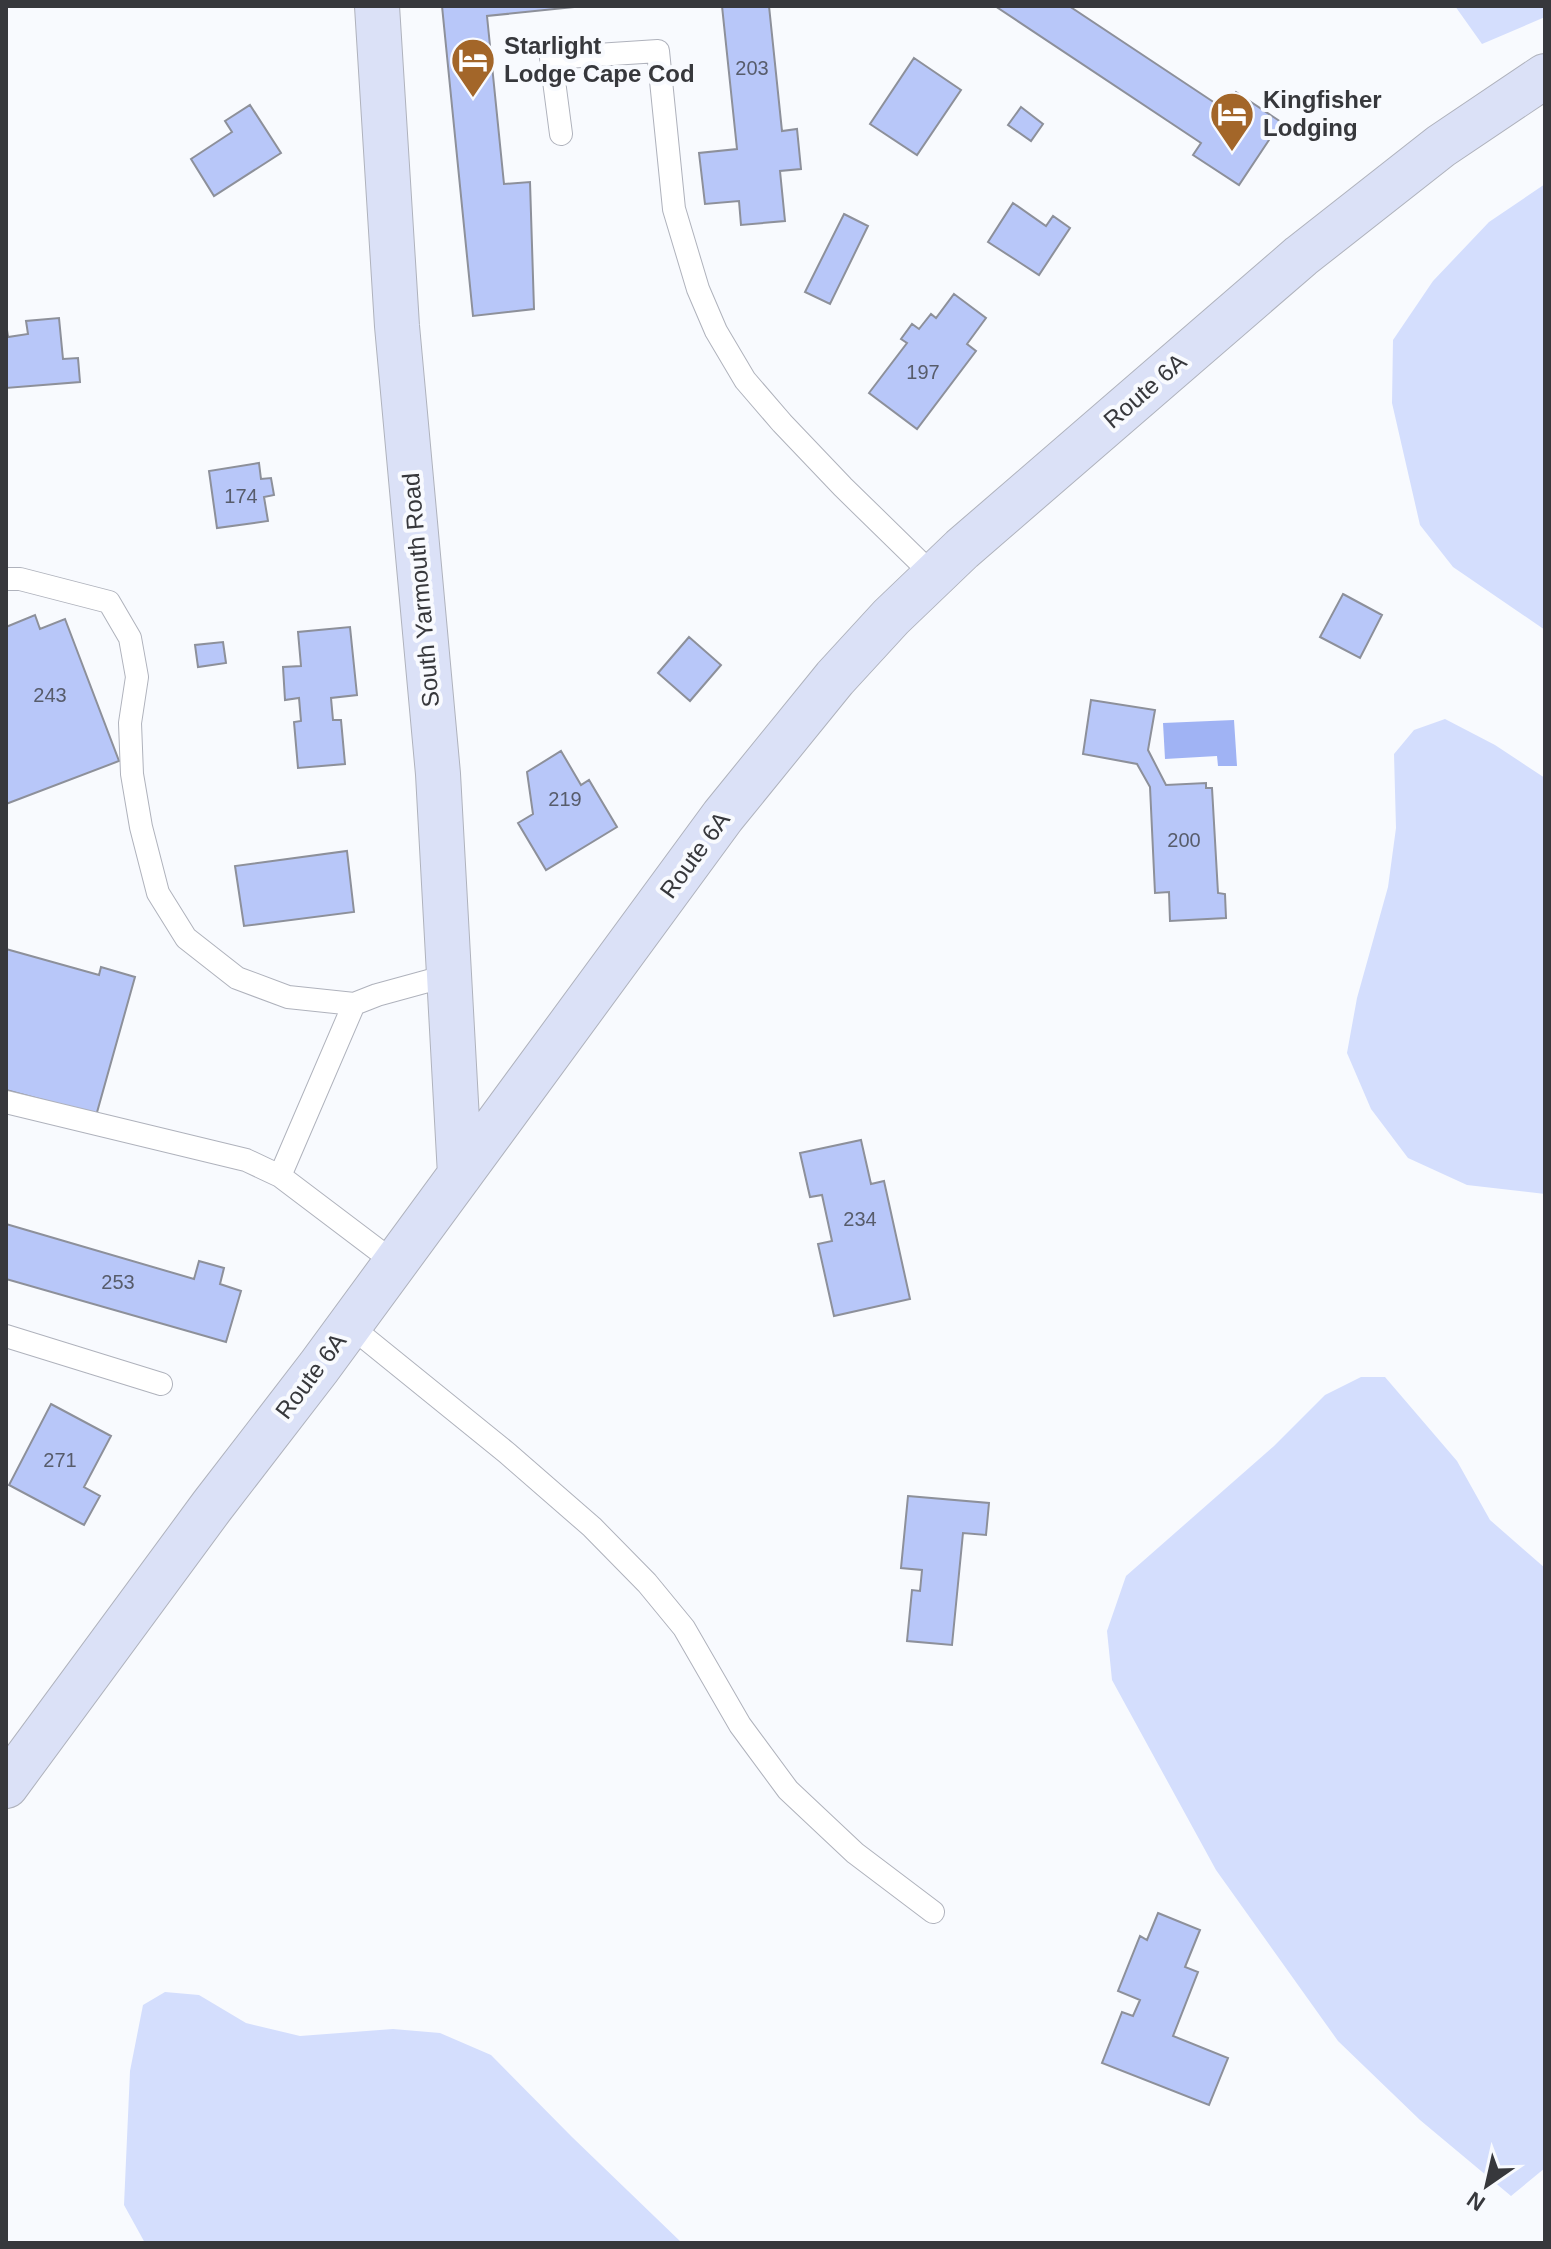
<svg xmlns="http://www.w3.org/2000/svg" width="1551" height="2249" font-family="Helvetica,sans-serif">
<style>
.green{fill:#d4defd}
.water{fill:#a0b3f4}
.building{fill:#b8c7f9;stroke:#8d909a;stroke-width:2}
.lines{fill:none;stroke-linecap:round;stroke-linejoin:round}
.service-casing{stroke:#afb2bc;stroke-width:24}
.secondary-casing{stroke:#afb2bc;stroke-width:46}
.service{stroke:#fff;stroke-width:22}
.secondary{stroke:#dbe1f7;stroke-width:44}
.labels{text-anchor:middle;stroke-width:8;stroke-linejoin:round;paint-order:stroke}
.number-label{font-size:20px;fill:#575c6b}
.poi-label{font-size:24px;font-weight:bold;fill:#37383c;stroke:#f8fafe;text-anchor:start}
.street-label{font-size:24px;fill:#37383c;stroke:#f8fafe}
</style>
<rect width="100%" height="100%" fill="#f8fafe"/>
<path class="green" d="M 1455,6 L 1545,6 L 1545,17 L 1482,44 Z
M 1545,184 L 1545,630 L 1453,567 L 1420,525 L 1392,403 L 1393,340 L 1433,281 L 1489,222 Z
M 1445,719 L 1495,745 L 1545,778 L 1545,1194 L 1467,1185 L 1408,1158 L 1371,1109 L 1347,1053 L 1357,998 L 1388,887 L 1396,828 L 1394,754 L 1414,730 Z
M 1361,1377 L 1385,1377 L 1457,1461 L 1490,1520 L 1545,1568 L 1545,2168 L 1511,2196 L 1420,2120 L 1338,2041 L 1216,1870 L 1112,1680 L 1107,1631 L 1126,1576 L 1274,1446 L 1325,1395 Z
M 165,1992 L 199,1995 L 246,2023 L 300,2036 L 393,2029 L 440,2033 L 491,2055 L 572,2137 L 682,2243 L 145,2243 L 124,2205 L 130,2071 L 143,2005 Z"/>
<path class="water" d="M 1234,720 L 1237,766 L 1218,766 L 1217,756 L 1165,759 L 1163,723 Z"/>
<path class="building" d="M 442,6 L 584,6 L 487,16 L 504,184 L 530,182 L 534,309 L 473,316 Z
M 722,6 L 769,6 L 782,131 L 797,129 L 801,169 L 780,171 L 785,221 L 741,225 L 739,201 L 705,204 L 699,153 L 737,149 Z
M 995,6 L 1069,6 L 1224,109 L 1236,92 L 1281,122 L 1239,185 L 1193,155 L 1201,143 Z
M 914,58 L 961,90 L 917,155 L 870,124 Z
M 250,105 L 281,153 L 214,196 L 191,159 L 232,132 L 225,121 Z
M 1021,107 L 1043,124 L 1031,141 L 1008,125 Z
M 1013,203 L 1046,226 L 1053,216 L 1070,228 L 1039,275 L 988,242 Z
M 844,214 L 868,226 L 830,304 L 805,292 Z
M 954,294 L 986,318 L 967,344 L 976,351 L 917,429 L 869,393 L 907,343 L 901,339 L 912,324 L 919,329 L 931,314 L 936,318 Z
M 59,318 L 63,359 L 78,358 L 80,382 L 6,388 L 6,323 L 8,337 L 28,334 L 26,321 Z
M 259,463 L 261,479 L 271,478 L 274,495 L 264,497 L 268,521 L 217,528 L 209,471 Z
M 1343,594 L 1382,615 L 1360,658 L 1320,637 Z
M 35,615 L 40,629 L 65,619 L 119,761 L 6,804 L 6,627 Z
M 350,627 L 357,695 L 331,698 L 333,720 L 341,720 L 345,764 L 298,768 L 294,722 L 301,721 L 299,698 L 285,700 L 283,667 L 301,666 L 298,632 Z
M 689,637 L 721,665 L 690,701 L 658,673 Z
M 223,642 L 226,663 L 198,667 L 195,645 Z
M 1091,700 L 1155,710 L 1148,750 L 1166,785 L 1206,783 L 1206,788 L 1212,788 L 1218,893 L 1225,894 L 1226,918 L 1170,921 L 1169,892 L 1155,893 L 1150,787 L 1137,764 L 1083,754 Z
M 561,751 L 581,785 L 589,780 L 617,827 L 546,870 L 518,823 L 533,814 L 527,772 Z
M 347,851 L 354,912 L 244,926 L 235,866 Z
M 6,949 L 99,975 L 101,967 L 135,977 L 94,1123 L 61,1105 L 6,1090 Z
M 861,1140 L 871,1184 L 884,1181 L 910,1299 L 834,1316 L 818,1244 L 832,1241 L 822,1195 L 810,1197 L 800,1153 Z
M 6,1224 L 194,1279 L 199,1261 L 224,1268 L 220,1284 L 241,1291 L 226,1342 L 6,1279 Z
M 51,1404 L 111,1436 L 84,1487 L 100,1496 L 84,1525 L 9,1485 Z
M 908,1496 L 989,1503 L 986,1535 L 963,1533 L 952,1645 L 907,1641 L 912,1590 L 920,1591 L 922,1570 L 901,1568 Z
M 1158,1913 L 1200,1930 L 1185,1967 L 1198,1972 L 1173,2036 L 1228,2058 L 1209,2105 L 1102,2063 L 1122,2012 L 1133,2016 L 1140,2000 L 1118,1991 L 1140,1936 L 1147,1940 Z"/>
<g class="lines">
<g class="service-casing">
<path id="service" d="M 561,134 L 551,58 L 658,51 L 674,209 L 698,289 L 716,331 L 745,380 L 782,423 L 843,487 L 934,576
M 6,579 L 20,579 L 109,602 L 130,638 L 137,677 L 130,723 L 132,774 L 141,827 L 158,893 L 186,938 L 237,978 L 288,997 L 354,1004
M 6,1102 L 246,1160 L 280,1176
M 395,1263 L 280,1176 L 354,1004 L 377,995 L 450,975
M 349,1325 L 507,1453 L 592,1527 L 647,1583 L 684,1628 L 740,1725 L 788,1790 L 855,1853 L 933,1912
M 6,1336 L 161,1384"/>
</g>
<g class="secondary-casing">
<path id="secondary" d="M 377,6 L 397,326 L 438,774 L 460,1175
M 6,1786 L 212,1506 L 319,1367 L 723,816 L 835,678 L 891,617 L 962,549 L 1301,256 L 1441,146 L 1545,76"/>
</g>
<use href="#service" class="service"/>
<use href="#secondary" class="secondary"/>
</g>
<defs>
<g id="hotel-pin" transform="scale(2.3)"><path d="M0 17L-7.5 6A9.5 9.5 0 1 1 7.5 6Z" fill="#a36629" stroke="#f8fafe"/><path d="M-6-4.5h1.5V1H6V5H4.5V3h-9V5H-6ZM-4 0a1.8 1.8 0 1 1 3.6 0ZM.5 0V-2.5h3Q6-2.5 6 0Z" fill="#fff"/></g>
</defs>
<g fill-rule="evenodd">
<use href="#hotel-pin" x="473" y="60"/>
<use href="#hotel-pin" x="1232" y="114"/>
</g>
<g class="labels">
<g class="number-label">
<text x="752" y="75">203</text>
<text x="923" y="379">197</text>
<text x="241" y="503">174</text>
<text x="50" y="702">243</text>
<text x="565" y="806">219</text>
<text x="1184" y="847">200</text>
<text x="860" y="1226">234</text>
<text x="118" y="1289">253</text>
<text x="60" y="1467">271</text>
</g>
<g class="poi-label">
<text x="504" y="54">Starlight<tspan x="504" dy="28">Lodge Cape Cod</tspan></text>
<text x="1263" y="108">Kingfisher<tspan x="1263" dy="28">Lodging</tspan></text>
</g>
<g class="street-label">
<text transform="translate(1145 391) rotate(-41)" y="8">Route 6A</text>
<text transform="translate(421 590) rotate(-95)" y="8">South Yarmouth Road</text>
<text transform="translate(695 855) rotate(-54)" y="8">Route 6A</text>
<text transform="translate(311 1376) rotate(-53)" y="8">Route 6A</text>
</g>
</g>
<rect width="1551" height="2249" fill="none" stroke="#37383c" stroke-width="16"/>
<g transform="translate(1487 2185) rotate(214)" stroke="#f8fafe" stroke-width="6" paint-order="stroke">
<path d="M0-6L14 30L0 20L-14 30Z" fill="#37383c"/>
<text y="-12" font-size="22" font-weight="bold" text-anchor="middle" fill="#37383c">N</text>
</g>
</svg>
